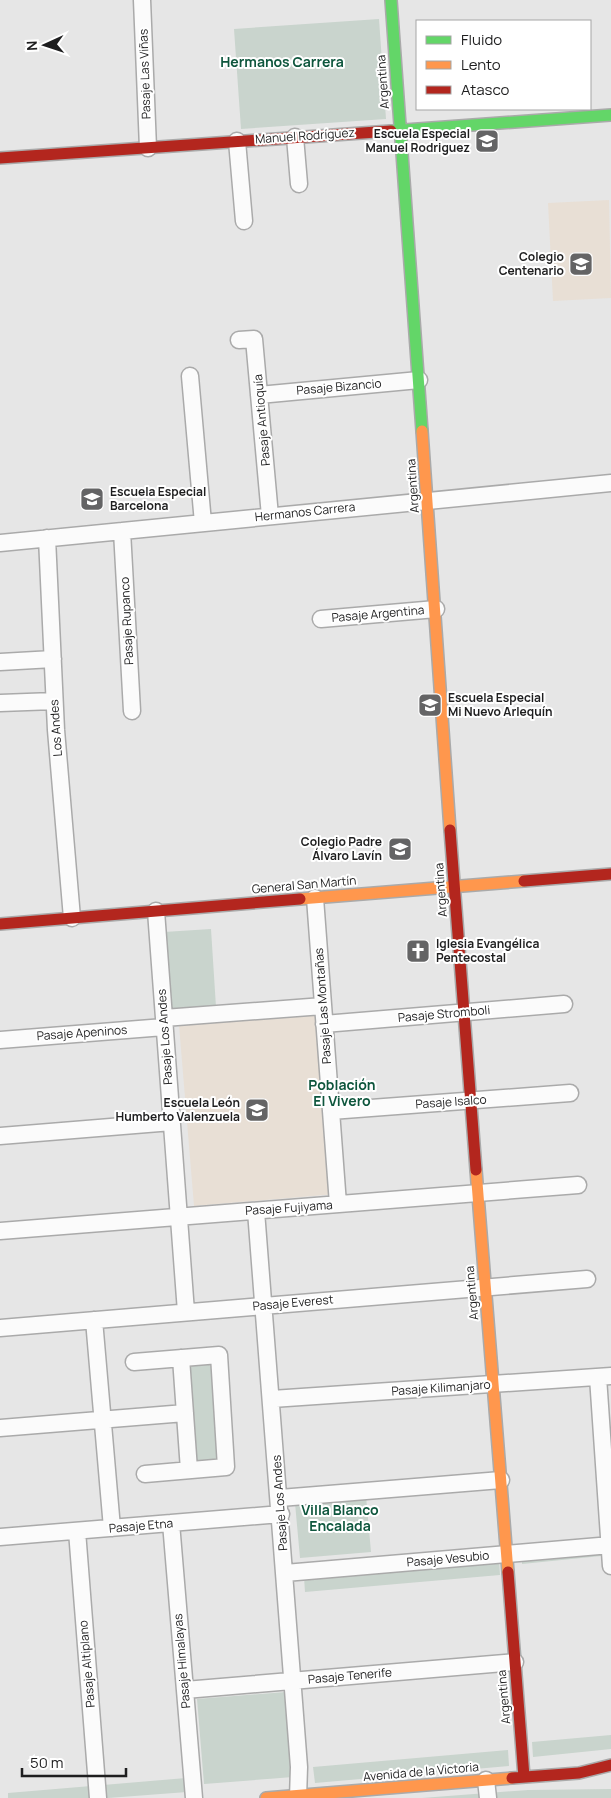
<svg xmlns="http://www.w3.org/2000/svg" width="611" height="1798" font-family="Manrope,sans-serif">
<style>
.education{fill:#e8dfd5}
.green{fill:#c9d4cd}
.lines{fill:none;stroke-linecap:round;stroke-linejoin:round}
.street-casing{stroke:#aaa;stroke-width:19}
.fast-casing{stroke:#aaa;stroke-width:14}
.slow-casing{stroke:#aaa;stroke-width:14}
.jam-casing{stroke:#aaa;stroke-width:14}
.street{stroke:#fbfbfb;stroke-width:16}
.fast{stroke:#63d668;stroke-width:11}
.slow{stroke:#ff974d;stroke-width:11}
.jam{stroke:#b3261e;stroke-width:11}
.labels{text-anchor:middle;stroke-width:4;stroke-linejoin:round;paint-order:stroke}
.street-label{font-size:12px;fill:#1e1e1f;stroke:#fff}
.poi-label{font-size:12px;font-weight:bold;fill:#1e1e1f;stroke:#fff;text-anchor:end}
.neighbourhood-label{font-size:14px;font-weight:bold;fill:#0e563d;stroke:#fff}
</style>
<rect width="100%" height="100%" fill="#e6e6e6"/>
<path class="education" d="M 609,200 L 611,298 L 553,301 L 548,203 Z
M 312,1009 L 321,1022 L 336,1194 L 194,1206 L 179,1025 L 188,1019 Z"/>
<path class="green" d="M 379,19 L 386,119 L 241,129 L 234,29 Z
M 211,929 L 216,1007 L 169,1010 L 164,932 Z
M 194,1365 L 209,1365 L 213,1368 L 220,1456 L 215,1462 L 200,1462 L 195,1459 L 190,1368 Z
M 366,1496 L 371,1552 L 300,1558 L 295,1503 Z
M 611,1547 L 611,1555 L 522,1564 L 522,1556 Z
M 499,1560 L 500,1575 L 305,1592 L 304,1577 Z
M 286,1692 L 293,1777 L 204,1784 L 197,1699 Z
M 611,1735 L 611,1749 L 533,1757 L 532,1742 Z
M 508,1750 L 509,1766 L 315,1783 L 313,1767 Z
M 186,1778 L 187,1792 L 108,1798 L 8,1798 L 8,1793 Z
M 611,1789 L 611,1798 L 422,1798 L 528,1790 Z"/>
<g class="lines">
<g class="street-casing">
<path id="street" d="M 142,0 L 148,148
M 295,137 L 299,184
M 237,141 L 244,221
M 239,340 L 254,339 L 270,516
M 190,376 L 203,523
M 259,395 L 419,380
M 122,531 L 132,711
M 47,538 L 56,730 L 72,918
M 0,543 L 611,483
M 321,619 L 436,609
M 0,662 L 53,659
M 0,703 L 54,701
M 315,898 L 338,1204
M 156,911 L 186,1312
M 164,1018 L 323,1006
M 324,1024 L 564,1004
M 0,1040 L 164,1027
M 331,1111 L 570,1093
M 0,1136 L 172,1122
M 256,1211 L 299,1767 L 298,1798
M 0,1231 L 578,1185
M 94,1320 L 112,1528
M 0,1328 L 587,1279
M 181,1358 L 189,1470
M 134,1362 L 219,1355 L 226,1467 L 145,1474
M 598,1377 L 611,1566
M 272,1399 L 611,1376
M 0,1428 L 185,1413
M 280,1498 L 501,1480
M 171,1523 L 194,1798
M 77,1531 L 98,1798
M 0,1537 L 281,1514
M 285,1573 L 611,1545
M 185,1690 L 515,1662
M 486,1780 L 488,1798"/>
</g>
<g class="fast-casing">
<path id="fast" d="M 391,0 L 422,431
M 391,131 L 611,115"/>
</g>
<g class="slow-casing">
<path id="slow" d="M 422,431 L 450,830
M 300,899 L 524,881
M 476,1170 L 508,1572
M 266,1798 L 512,1778"/>
</g>
<g class="jam-casing">
<path id="jam" d="M 0,158 L 391,131
M 450,830 L 476,1170
M 524,881 L 611,874
M 0,924 L 300,899
M 508,1572 L 524,1777
M 512,1778 L 579,1773 L 611,1765"/>
</g>
<use href="#street" class="street"/>
<use href="#fast" class="fast"/>
<use href="#slow" class="slow"/>
<use href="#jam" class="jam"/>
</g>
<defs>
<g id="school-square" transform="scale(1.25)"><rect x="-9" y="-9" width="18" height="18" rx="4" fill="#646465" stroke="#fff"/><path d="M0-5L7-2L0 1L-7-2ZM-4 1L0 2.5L4 1V4Q0 6-4 4Z" fill="#fff"/></g>
<g id="church-square" transform="scale(1.25)"><rect x="-9" y="-9" width="18" height="18" rx="4" fill="#646465" stroke="#fff"/><path d="M-1.2-6h2.4v3.5h3.3v2.4h-3.3V6h-2.4V-.1h-3.3v-2.4h3.3Z" fill="#fff"/></g>
</defs>
<g fill-rule="evenodd">
<use href="#school-square" x="487" y="141"/>
<use href="#school-square" x="581" y="264"/>
<use href="#school-square" x="92" y="499"/>
<use href="#school-square" x="430" y="705"/>
<use href="#school-square" x="400" y="849"/>
<use href="#church-square" x="418" y="951"/>
<use href="#school-square" x="257" y="1110"/>
</g>
<g class="labels">
<g class="street-label">
<text transform="translate(145 74) rotate(-92)" y="4">Pasaje Las Viñas</text>
<text transform="translate(383 82) rotate(-94)" y="4">Argentina</text>
<text transform="translate(305 136) rotate(-4)" y="4">Manuel Rodríguez</text>
<text transform="translate(339 387) rotate(-5)" y="4">Pasaje Bizancio</text>
<text transform="translate(262 420) rotate(-95)" y="4">Pasaje Antioquía</text>
<text transform="translate(413 486) rotate(-94)" y="4">Argentina</text>
<text transform="translate(305 512) rotate(-6)" y="4">Hermanos Carrera</text>
<text transform="translate(378 614) rotate(-5)" y="4">Pasaje Argentina</text>
<text transform="translate(127 621) rotate(-93)" y="4">Pasaje Rupanco</text>
<text transform="translate(56 728) rotate(-94)" y="4">Los Andes</text>
<text transform="translate(304 885) rotate(-5)" y="4">General San Martín</text>
<text transform="translate(441 890) rotate(-94)" y="4">Argentina</text>
<text transform="translate(323 1006) rotate(-94)" y="4">Pasaje Las Montañas</text>
<text transform="translate(444 1014) rotate(-5)" y="4">Pasaje Stromboli</text>
<text transform="translate(82 1033) rotate(-4)" y="4">Pasaje Apeninos</text>
<text transform="translate(165 1037) rotate(-94)" y="4">Pasaje Los Andes</text>
<text transform="translate(451 1102) rotate(-4)" y="4">Pasaje Isalco</text>
<text transform="translate(289 1208) rotate(-4)" y="4">Pasaje Fujiyama</text>
<text transform="translate(472 1293) rotate(-95)" y="4">Argentina</text>
<text transform="translate(293 1303) rotate(-5)" y="4">Pasaje Everest</text>
<text transform="translate(441 1388) rotate(-4)" y="4">Pasaje Kilimanjaro</text>
<text transform="translate(280 1503) rotate(-94)" y="4">Pasaje Los Andes</text>
<text transform="translate(141 1526) rotate(-5)" y="4">Pasaje Etna</text>
<text transform="translate(448 1559) rotate(-5)" y="4">Pasaje Vesubio</text>
<text transform="translate(182 1661) rotate(-95)" y="4">Pasaje Himalayas</text>
<text transform="translate(87 1664) rotate(-95)" y="4">Pasaje Altiplano</text>
<text transform="translate(350 1676) rotate(-5)" y="4">Pasaje Tenerife</text>
<text transform="translate(504 1697) rotate(-95)" y="4">Argentina</text>
<text transform="translate(421 1772) rotate(-5)" y="4">Avenida de la Victoria</text>
</g>
<g class="poi-label">
<text x="470" y="138">Escuela Especial<tspan x="470" dy="14">Manuel Rodriguez</tspan></text>
<text x="564" y="261">Colegio<tspan x="564" dy="14">Centenario</tspan></text>
<text x="110" y="496" text-anchor="start">Escuela Especial<tspan x="110" dy="14">Barcelona</tspan></text>
<text x="448" y="702" text-anchor="start">Escuela Especial<tspan x="448" dy="14">Mi Nuevo Arlequín</tspan></text>
<text x="382" y="846">Colegio Padre<tspan x="382" dy="14">Álvaro Lavín</tspan></text>
<text x="436" y="948" text-anchor="start">Iglesia Evangélica<tspan x="436" dy="14">Pentecostal</tspan></text>
<text x="240" y="1107">Escuela León<tspan x="240" dy="14">Humberto Valenzuela</tspan></text>
</g>
<g class="neighbourhood-label">
<text x="282" y="67">Hermanos Carrera</text>
<text x="342" y="1090">Población<tspan x="342" dy="16">El Vivero</tspan></text>
<text x="340" y="1515">Villa Blanco<tspan x="340" dy="16">Encalada</tspan></text>
</g>
</g>
<rect x="416" y="20" width="175" height="90" fill="#ffffff" stroke="#a5a5a5"/>
<rect x="426" y="36" width="25" height="8" fill="#63d668" stroke="#a5a5a5"/>
<text x="461" y="45" font-size="15" fill="#1e1e1f">Fluido</text>
<rect x="426" y="61" width="25" height="8" fill="#ff974d" stroke="#a5a5a5"/>
<text x="461" y="70" font-size="15" fill="#1e1e1f">Lento</text>
<rect x="426" y="86" width="25" height="8" fill="#b3261e" stroke="#a5a5a5"/>
<text x="461" y="95" font-size="15" fill="#1e1e1f">Atasco</text>
<g transform="translate(45 45) rotate(267)" stroke="#ffffff" stroke-width="4" paint-order="stroke">
<path d="M0-4L9 19L0 12L-9 19Z" fill="#1e1e1f"/>
<text y="-8" font-size="14" font-weight="bold" text-anchor="middle" fill="#1e1e1f">N</text>
</g>
<path d="M22 1768v8h104v-8" fill="none" stroke="#1e1e1f" stroke-width="2.5"/>
<text x="30" y="1768" font-size="15" fill="#1e1e1f" stroke="#ffffff" stroke-width="4" paint-order="stroke">50 m</text>
</svg>
